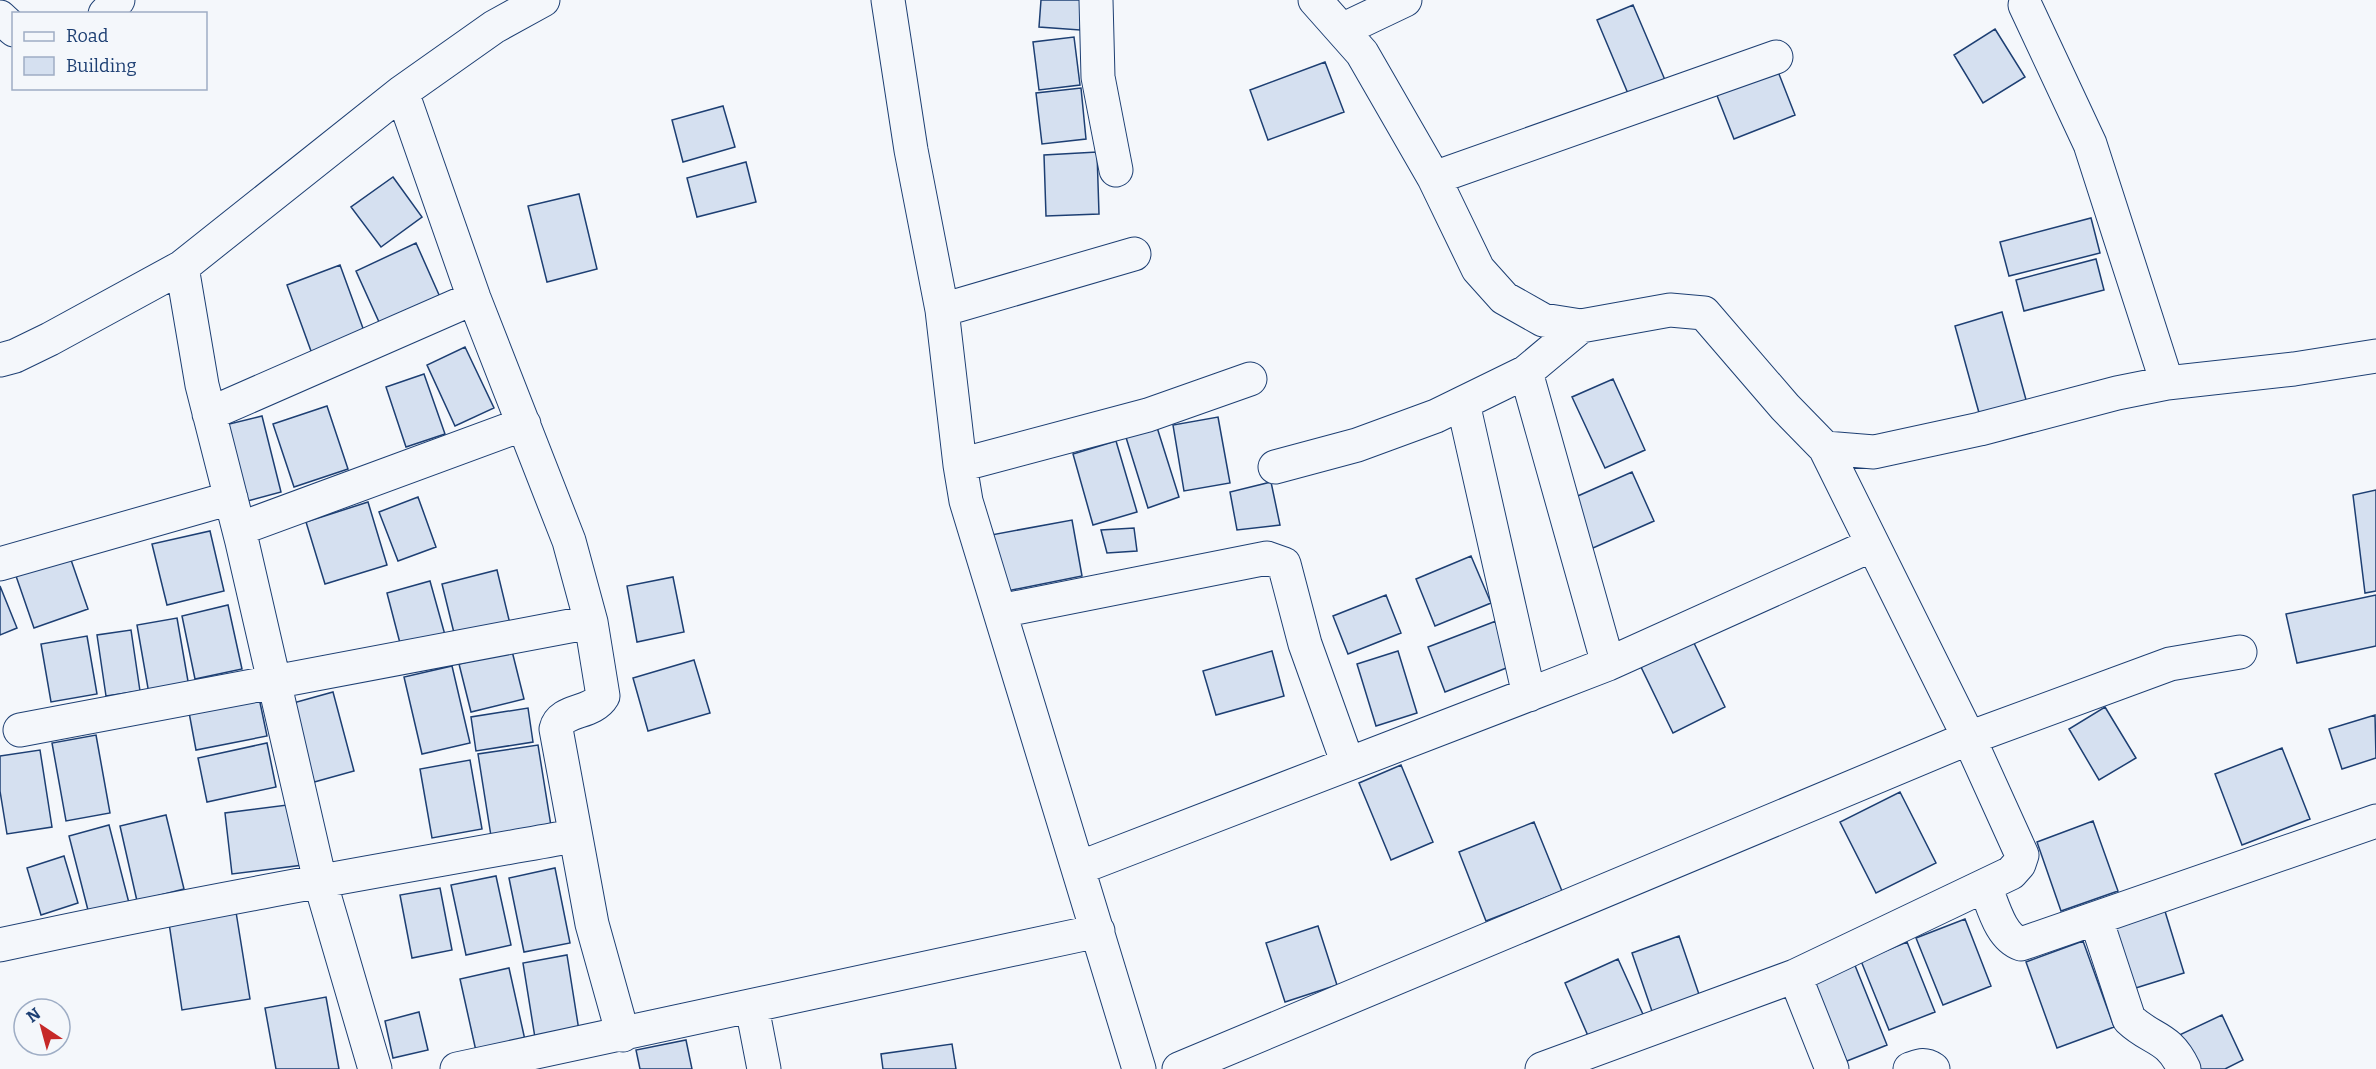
<svg xmlns="http://www.w3.org/2000/svg" width="2376" height="1069" font-family="Bitter,serif">
<style>
.building{fill:#d5e0f0;stroke:#1d3f73;stroke-width:1.5}
.lines{fill:none;stroke-linecap:round;stroke-linejoin:round}
.minor-casing{stroke:#1d3f73;stroke-width:35}
.minor{stroke:#f4f7fb;stroke-width:33}
</style>
<rect width="100%" height="100%" fill="#f4f7fb"/>
<path class="building" d="M 1041,0 L 1083,0 L 1080,30 L 1039,27 Z
M 1633,5 L 1668,87 L 1632,103 L 1597,20 Z
M 1995,29 L 2025,77 L 1983,103 L 1954,55 Z
M 1074,37 L 1080,85 L 1039,90 L 1033,42 Z
M 1325,62 L 1344,112 L 1268,140 L 1250,90 Z
M 1777,69 L 1795,115 L 1734,139 L 1716,93 Z
M 1081,88 L 1086,139 L 1042,144 L 1036,93 Z
M 723,106 L 735,147 L 683,162 L 672,120 Z
M 1097,152 L 1099,214 L 1046,216 L 1044,155 Z
M 746,162 L 756,202 L 697,217 L 687,178 Z
M 393,177 L 422,217 L 381,247 L 351,207 Z
M 579,194 L 597,269 L 547,282 L 528,206 Z
M 2091,218 L 2100,253 L 2009,276 L 2000,242 Z
M 416,243 L 444,306 L 384,333 L 356,271 Z
M 2096,259 L 2104,290 L 2024,311 L 2016,280 Z
M 340,265 L 368,342 L 315,362 L 287,285 Z
M 2002,312 L 2028,407 L 1981,420 L 1955,326 Z
M 465,347 L 494,408 L 455,426 L 427,365 Z
M 424,374 L 445,434 L 406,447 L 386,387 Z
M 1613,379 L 1645,450 L 1605,468 L 1572,397 Z
M 327,406 L 348,469 L 294,487 L 273,424 Z
M 262,416 L 281,492 L 236,504 L 217,427 Z
M 1218,417 L 1230,483 L 1184,491 L 1173,425 Z
M 1155,421 L 1179,497 L 1148,508 L 1124,431 Z
M 1116,441 L 1137,512 L 1093,525 L 1073,454 Z
M 1632,472 L 1654,521 L 1593,548 L 1571,499 Z
M 1271,482 L 1280,525 L 1237,530 L 1230,492 Z
M 2376,490 L 2376,591 L 2365,593 L 2353,495 Z
M 418,497 L 436,547 L 398,561 L 379,512 Z
M 368,502 L 387,565 L 325,584 L 306,522 Z
M 1072,520 L 1082,576 L 1002,592 L 991,535 Z
M 1134,528 L 1137,551 L 1107,553 L 1101,530 Z
M 210,531 L 224,591 L 167,605 L 152,544 Z
M 1471,556 L 1491,603 L 1435,626 L 1416,579 Z
M 70,557 L 88,609 L 34,628 L 16,576 Z
M 497,570 L 511,628 L 456,641 L 442,584 Z
M 673,577 L 684,632 L 637,642 L 627,586 Z
M 430,581 L 445,635 L 401,647 L 387,593 Z
M 0,586 L 17,628 L 0,635 Z
M 1386,595 L 1401,633 L 1348,654 L 1333,616 Z
M 2376,595 L 2376,646 L 2297,663 L 2286,614 Z
M 228,605 L 242,669 L 195,679 L 182,616 Z
M 177,618 L 189,687 L 149,694 L 137,625 Z
M 1496,621 L 1514,665 L 1445,692 L 1428,647 Z
M 131,630 L 140,691 L 106,696 L 97,635 Z
M 87,636 L 97,694 L 51,702 L 41,644 Z
M 1693,641 L 1725,707 L 1673,733 L 1641,667 Z
M 512,651 L 524,699 L 471,712 L 459,664 Z
M 1272,651 L 1284,696 L 1216,715 L 1203,671 Z
M 1398,651 L 1417,713 L 1376,726 L 1357,664 Z
M 694,660 L 710,713 L 648,731 L 633,678 Z
M 452,666 L 470,743 L 422,754 L 404,677 Z
M 333,692 L 354,771 L 307,784 L 286,705 Z
M 258,693 L 267,736 L 196,750 L 188,707 Z
M 2105,707 L 2136,758 L 2099,780 L 2069,729 Z
M 528,708 L 533,742 L 476,751 L 471,717 Z
M 2375,715 L 2376,758 L 2342,769 L 2329,729 Z
M 96,735 L 110,813 L 66,821 L 52,743 Z
M 267,743 L 276,787 L 207,802 L 198,758 Z
M 538,745 L 551,826 L 491,836 L 478,754 Z
M 2282,748 L 2310,819 L 2242,845 L 2215,774 Z
M 40,750 L 52,827 L 7,834 L 0,791 L 0,756 Z
M 470,760 L 482,829 L 432,838 L 420,769 Z
M 1401,765 L 1433,842 L 1391,860 L 1359,783 Z
M 1900,792 L 1936,863 L 1876,893 L 1840,822 Z
M 295,804 L 303,865 L 232,874 L 225,813 Z
M 166,815 L 184,889 L 137,901 L 120,826 Z
M 2093,821 L 2118,891 L 2061,911 L 2037,842 Z
M 1534,822 L 1562,891 L 1486,921 L 1459,852 Z
M 109,825 L 129,903 L 89,914 L 69,836 Z
M 64,856 L 78,903 L 41,915 L 27,868 Z
M 555,868 L 570,943 L 524,952 L 509,878 Z
M 496,876 L 511,945 L 466,955 L 451,885 Z
M 440,888 L 452,950 L 412,958 L 400,895 Z
M 2164,908 L 2184,973 L 2126,991 L 2106,926 Z
M 236,912 L 250,999 L 182,1010 L 169,923 Z
M 1965,919 L 1991,986 L 1943,1005 L 1916,938 Z
M 1318,926 L 1337,985 L 1285,1002 L 1266,943 Z
M 1679,936 L 1702,1003 L 1655,1020 L 1632,953 Z
M 2083,941 L 2114,1027 L 2057,1048 L 2026,962 Z
M 1907,942 L 1935,1012 L 1889,1030 L 1861,961 Z
M 567,955 L 580,1037 L 536,1044 L 523,963 Z
M 1618,959 L 1646,1021 L 1592,1045 L 1565,983 Z
M 1854,963 L 1887,1045 L 1837,1065 L 1804,982 Z
M 509,968 L 525,1040 L 476,1051 L 460,979 Z
M 326,997 L 339,1069 L 276,1069 L 265,1008 Z
M 419,1012 L 428,1050 L 393,1058 L 385,1021 Z
M 2222,1015 L 2243,1060 L 2225,1069 L 2190,1069 L 2175,1037 Z
M 686,1040 L 692,1069 L 640,1069 L 636,1050 Z
M 952,1044 L 956,1069 L 883,1069 L 881,1054 Z"/>
<g class="lines">
<g class="minor-casing">
<path id="minor" d="M 888,0 L 911,150 L 942,310 L 960,465 L 966,501 L 1139,1069
M 1096,0 L 1098,77 L 1116,170
M 1315,0 L 1362,53 L 1434,178 L 1478,269 L 1504,298 L 1543,320 L 1581,326 L 1670,310 L 1704,313 L 1785,407 L 1825,448 L 1874,452 L 1980,429 L 2117,393 L 2167,383 L 2294,369 L 2376,356
M 2025,5 L 2090,144 L 2167,383
M 105,14 L 118,0
M 0,17 L 14,30
M 1342,30 L 1405,0
M 1434,178 L 1776,57
M 182,267 L 202,385 L 242,542 L 320,881 L 375,1069
M 942,310 L 1134,254
M 0,360 L 15,356 L 50,339 L 182,267 L 402,92 L 494,27 L 543,0
M 1526,372 L 1608,664
M 1463,403 L 1529,695
M 209,414 L 474,298
M 960,465 L 1148,415 L 1250,379
M 1275,467 L 1357,445 L 1436,416 L 1526,372 L 1581,326
M 239,529 L 524,424
M 0,564 L 231,498
M 1000,611 L 1267,558 L 1284,564 L 1305,644 L 1348,764
M 591,622 L 603,696 C 592,715 561,708 556,729 L 592,924 L 623,1035
M 20,730 L 591,622 L 569,541 L 474,298 L 402,92
M 1079,868 L 1608,664 L 1872,545
M 1985,886 C 1993,905 2000,937 2021,944 L 2376,821
M 2096,919 L 2129,1019 C 2152,1041 2168,1035 2184,1069
M 0,945 C 191,903 382,870 574,836
M 1795,976 L 2011,873 L 2019,864 L 2022,855 L 1969,738 L 1825,448
M 752,1007 L 764,1069
M 457,1069 L 1098,931
M 1179,1069 L 1969,738 L 2170,664 L 2240,652
M 1542,1069 L 1795,976 L 1832,1069
M 1910,1069 C 1919,1066 1924,1063 1933,1069"/>
</g>
<use href="#minor" class="minor"/>
</g>
<rect x="12" y="12" width="195" height="78" fill="#f4f7fb" stroke="#9eadc5" stroke-width="1.5"/>
<rect x="24" y="32" width="30" height="9" fill="#f4f7fb" stroke="#9eadc5" stroke-width="1.5"/>
<text x="66" y="42" font-size="18" fill="#1d3f73">Road</text>
<rect x="24" y="57" width="30" height="18" fill="#d5e0f0" stroke="#9eadc5" stroke-width="1.5"/>
<text x="66" y="72" font-size="18" fill="#1d3f73">Building</text>
<g transform="translate(42 1027) rotate(324)"><circle r="28" fill="#f4f7fb" stroke="#9eadc5" stroke-width="1.5"/>
<path d="M0-4.5L10 22L0 15L-10 22Z" fill="#c62828"/>
<text y="-9" font-size="16" font-weight="bold" text-anchor="middle" fill="#1d3f73">N</text>
</g>
</svg>
